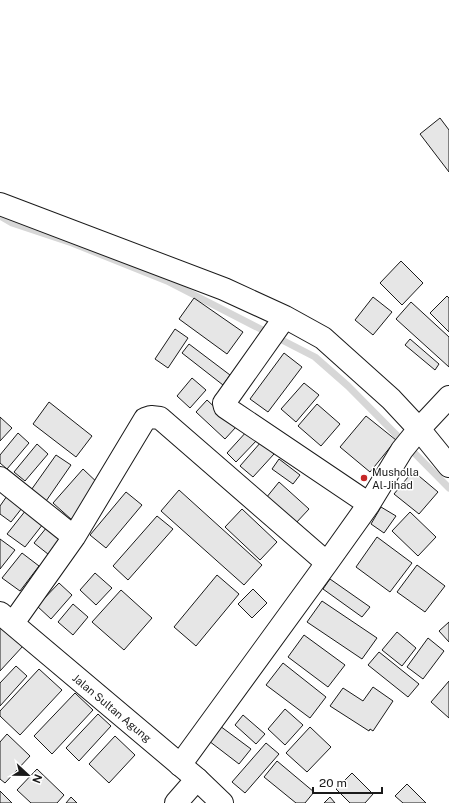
<svg xmlns="http://www.w3.org/2000/svg" width="449" height="803" font-family="'Public Sans',sans-serif">
<style>
.lines{fill:none;stroke-linecap:round;stroke-linejoin:round}
.stream{stroke:#d7d7d7;stroke-width:7}
.building{fill:#e6e6e6;stroke:#1a1a1a}
.minor-casing{stroke:#1a1a1a;stroke-width:24}
.major-casing{stroke:#1a1a1a;stroke-width:24}
.minor{stroke:#fff;stroke-width:22}
.major{stroke:#fff;stroke-width:22}
.poi-dot{fill:#c62828;stroke:#fff;stroke-width:1.5}
.labels{text-anchor:middle;stroke-width:3;stroke-linejoin:round;paint-order:stroke}
.poi-label{font-size:11px;fill:#1a1a1a;stroke:#fff;text-anchor:start}
.street-label{font-size:11px;fill:#1a1a1a;stroke:#fff}
</style>
<rect width="100%" height="100%" fill="#fff"/>
<g class="lines">
<path class="stream" d="M 0,216 L 12,223 L 72,243 L 167,281 L 315,357 L 348,386 L 449,488"/>
</g>
<path class="building" d="M 440,118 L 449,130 L 449,172 L 420,134 Z
M 401,261 L 423,283 L 402,305 L 380,283 Z
M 447,296 L 449,298 L 449,332 L 430,313 Z
M 373,297 L 392,312 L 373,335 L 355,320 Z
M 194,298 L 243,332 L 227,354 L 179,319 Z
M 411,302 L 449,337 L 449,367 L 396,319 Z
M 175,329 L 188,338 L 168,368 L 155,359 Z
M 410,339 L 439,364 L 435,370 L 405,345 Z
M 189,344 L 230,375 L 223,385 L 182,353 Z
M 284,353 L 302,367 L 268,412 L 250,399 Z
M 192,378 L 206,390 L 190,408 L 177,396 Z
M 304,383 L 319,395 L 296,422 L 281,409 Z
M 207,400 L 236,427 L 225,439 L 196,412 Z
M 49,402 L 92,436 L 76,457 L 33,424 Z
M 317,404 L 340,424 L 321,446 L 298,426 Z
M 366,416 L 396,440 L 370,472 L 340,447 Z
M 0,417 L 12,428 L 0,441 Z
M 248,430 L 258,439 L 236,462 L 227,453 Z
M 18,433 L 29,443 L 7,469 L 0,463 L 0,455 Z
M 261,442 L 274,454 L 253,477 L 240,466 Z
M 37,444 L 48,454 L 25,481 L 14,472 Z
M 56,455 L 71,465 L 44,504 L 29,493 Z
M 279,459 L 300,475 L 293,484 L 272,469 Z
M 83,469 L 102,487 L 72,520 L 53,503 Z
M 413,471 L 438,492 L 419,514 L 394,494 Z
M 279,482 L 309,509 L 295,524 L 266,498 Z
M 179,490 L 262,565 L 244,585 L 161,511 Z
M 126,492 L 142,505 L 106,548 L 90,535 Z
M 7,496 L 22,508 L 11,522 L 0,514 L 0,506 Z
M 381,507 L 396,516 L 384,533 L 371,524 Z
M 242,509 L 277,542 L 260,560 L 225,527 Z
M 26,510 L 43,524 L 25,547 L 7,534 Z
M 410,512 L 436,537 L 418,556 L 392,531 Z
M 157,516 L 173,529 L 128,580 L 113,566 Z
M 47,527 L 66,541 L 53,558 L 34,543 Z
M 377,537 L 412,563 L 390,592 L 356,567 Z
M 0,539 L 15,550 L 0,569 Z
M 22,553 L 39,566 L 20,591 L 2,578 Z
M 417,565 L 445,586 L 425,612 L 397,592 Z
M 95,573 L 112,588 L 96,605 L 80,590 Z
M 217,575 L 239,594 L 196,646 L 174,627 Z
M 330,579 L 370,607 L 362,617 L 323,589 Z
M 59,583 L 72,595 L 51,619 L 37,606 Z
M 253,589 L 267,603 L 252,618 L 238,604 Z
M 121,590 L 152,618 L 124,650 L 92,622 Z
M 322,601 L 377,638 L 362,659 L 307,622 Z
M 73,604 L 88,617 L 73,635 L 58,622 Z
M 449,622 L 449,642 L 439,631 Z
M 0,624 L 23,646 L 0,671 Z
M 397,632 L 416,648 L 402,666 L 382,650 Z
M 304,635 L 345,665 L 328,687 L 288,657 Z
M 428,638 L 444,651 L 423,679 L 407,667 Z
M 379,652 L 419,684 L 408,697 L 368,665 Z
M 283,663 L 326,697 L 310,718 L 266,685 Z
M 16,666 L 27,676 L 0,706 L 0,683 Z
M 39,669 L 62,690 L 20,735 L 0,716 L 0,711 Z
M 449,681 L 449,718 L 431,702 Z
M 373,687 L 393,701 L 373,731 L 370,729 L 369,731 L 330,706 L 343,688 L 363,701 Z
M 75,693 L 93,710 L 52,754 L 34,736 Z
M 285,709 L 303,725 L 285,745 L 268,729 Z
M 98,714 L 111,726 L 79,761 L 66,748 Z
M 243,715 L 265,734 L 256,744 L 235,725 Z
M 220,726 L 251,749 L 239,764 L 209,741 Z
M 310,727 L 331,747 L 307,772 L 286,753 Z
M 7,734 L 30,756 L 5,783 L 0,779 L 0,742 Z
M 115,736 L 135,755 L 109,783 L 89,764 Z
M 266,743 L 279,754 L 245,793 L 232,782 Z
M 277,761 L 314,792 L 305,803 L 296,803 L 264,777 Z
M 37,769 L 64,795 L 57,803 L 31,803 L 17,790 Z
M 352,773 L 373,794 L 365,803 L 350,803 L 336,789 Z
M 407,784 L 426,803 L 403,803 L 395,796 Z
M 0,791 L 12,803 L 0,803 Z
M 71,797 L 77,803 L 66,803 Z
M 330,797 L 335,803 L 324,803 Z"/>
<g class="lines">
<g class="minor-casing">
<path id="minor" d="M 0,204 L 224,289 L 285,317 L 323,338 L 391,399 L 419,429 L 449,466
M 285,317 L 227,399 L 224,403 L 225,407 L 369,504
M 0,478 L 74,537
M 13,623 L 74,537 L 145,419 L 151,417 L 160,418 L 327,563
M 180,765 L 327,563 L 369,504 L 402,450 L 419,429 L 449,397
M 176,803 L 197,779"/>
</g>
<g class="major-casing">
<path id="major" d="M 0,613 L 197,779 L 222,803"/>
</g>
<use href="#minor" class="minor"/>
<use href="#major" class="major"/>
</g>
<circle class="poi-dot" cx="364" cy="478" r="4"/>
<g class="labels">
<g class="poi-label">
<text x="372" y="476">Musholla<tspan x="372" dy="13">Al-Jihad</tspan></text>
</g>
<g class="street-label">
<text transform="translate(112 708) rotate(40)" y="4">Jalan Sultan Agung</text>
</g>
</g>
<g transform="translate(28 775) rotate(112)" stroke="#ffffff" stroke-width="3" paint-order="stroke">
<path d="M0-3L7 15L0 10L-7 15Z" fill="#1a1a1a"/>
<text y="-6" font-size="11" font-weight="bold" text-anchor="middle" fill="#1a1a1a">N</text>
</g>
<path d="M313 787v6h69v-6" fill="none" stroke="#1a1a1a" stroke-width="2"/>
<text x="319" y="787" font-size="12" fill="#1a1a1a" stroke="#ffffff" stroke-width="3" paint-order="stroke">20 m</text>
</svg>
